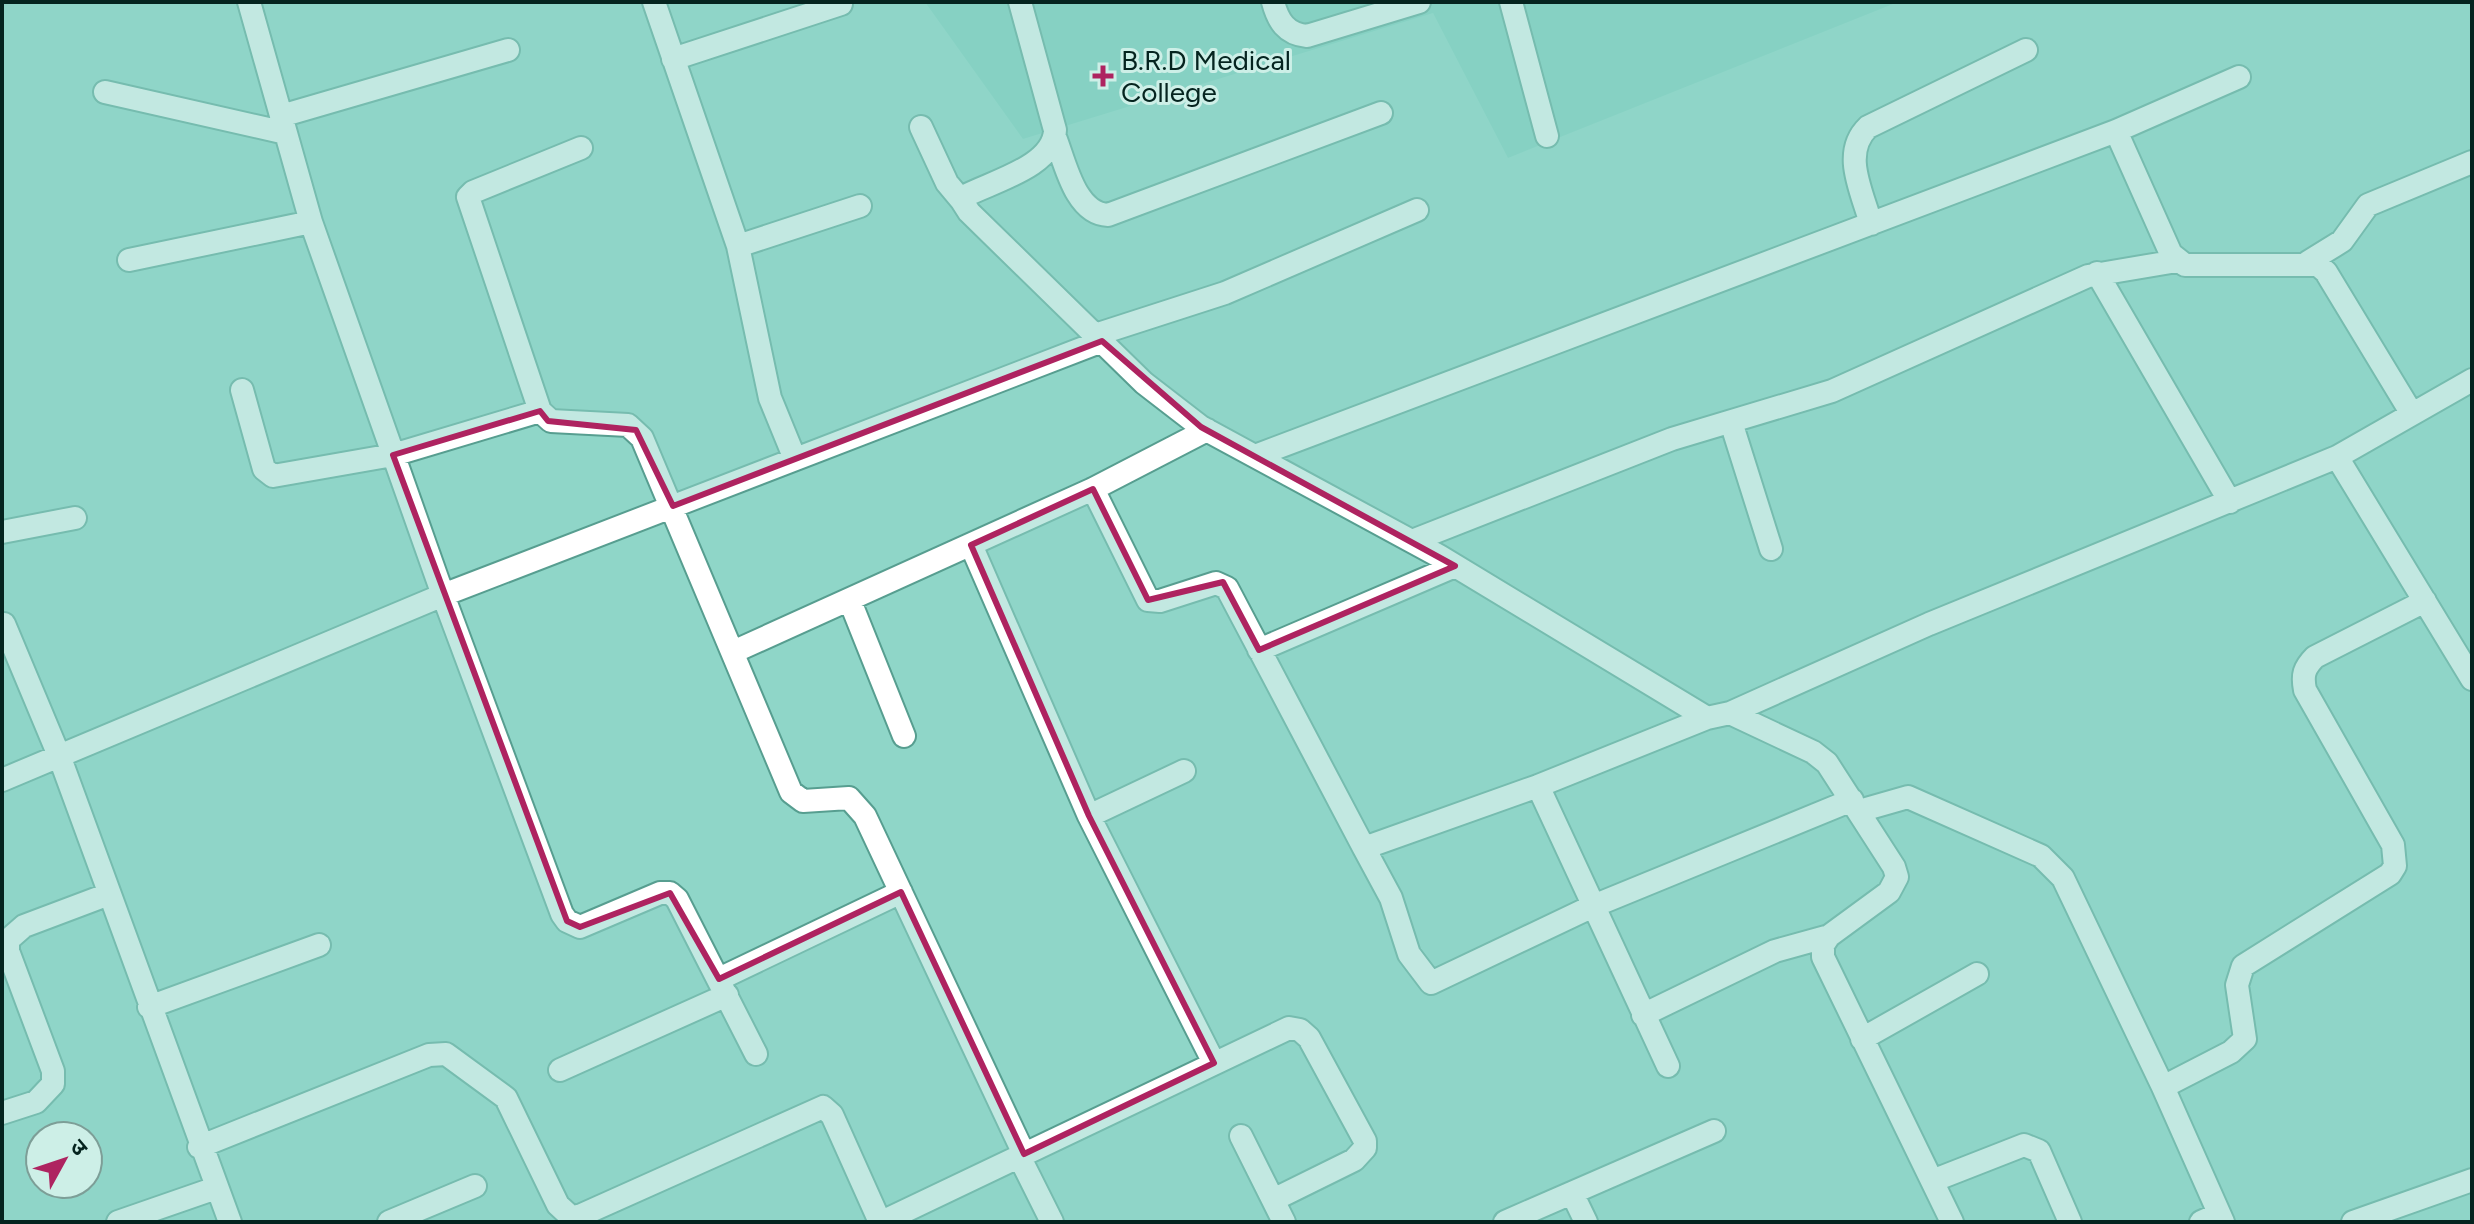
<svg xmlns="http://www.w3.org/2000/svg" width="2474" height="1224" font-family="Figtree,'Noto Sans Devanagari',sans-serif">
<style>
.built{fill:#7bcdbd}
.lines{fill:none;stroke-linecap:round;stroke-linejoin:round}
.minor-casing{stroke:#579e90;stroke-width:26}
.minor{stroke:#fff;stroke-width:22}
.marked{fill:none;stroke:#ae2360;stroke-width:6;stroke-linejoin:round}
.poi-dot{fill:#ae2360;stroke:#cdefe7;stroke-width:3}
.labels{text-anchor:middle;stroke-width:6;stroke-linejoin:round;paint-order:stroke}
.poi-label{font-size:28px;fill:#05241f;stroke:#cdefe7;text-anchor:start}
</style>
<rect width="100%" height="100%" fill="#8fd6c8"/>
<path class="built" d="M 925,2 L 1898,2 L 1508,158 L 1433,13 L 1023,139 Z"/>
<g class="lines">
<g class="minor-casing">
<path id="minor" d="M 249,2 L 311,222 L 443,595 L 562,914 L 567,921 L 580,927 L 660,893 L 670,893 L 677,899 L 756,1054
M 654,2 L 738,246 L 770,398 L 795,459
M 1020,2 L 1055,130 C 1054,166 994,181 965,196 L 962,201 L 969,212 L 1144,383 L 1201,427 L 1439,556 L 1707,718 L 1730,713 L 1929,624 L 2337,457 L 2472,380
M 1273,2 C 1278,21 1286,34 1307,36 L 1419,2
M 1511,2 L 1547,136
M 673,59 L 841,4
M 105,92 L 286,133
M 281,116 L 508,50
M 921,127 L 947,183 L 962,201
M 2116,131 L 2171,254 L 2185,265 L 2318,265 L 2326,272 L 2412,414
M 1055,137 C 1065,162 1075,214 1108,215 L 1381,113
M 581,148 L 473,192 L 468,197 L 540,411 L 551,421 L 628,425 L 642,438 L 791,792 L 803,801 L 849,798 L 865,816 L 1024,1154
M 1871,224 C 1862,191 1841,153 1868,127 L 2026,50
M 738,246 L 860,206
M 129,260 L 311,222
M 2308,262 L 2342,241 L 2368,205 L 2472,162
M 2097,273 L 2230,502
M 1095,335 L 1225,293 L 1417,210
M 242,390 L 264,469 L 273,476 L 393,455 L 540,411
M 1731,422 L 1771,549
M 1255,456 L 2116,131 L 2239,77
M 2337,457 L 2472,679
M 1093,489 L 1148,600 L 1160,601 L 1216,583 L 1227,588 L 1364,848 L 1538,786 L 1707,718
M 2,532 L 75,518
M 1412,541 L 1672,439 L 1832,391 L 2088,276 L 2177,261
M 971,545 L 1089,816 L 1214,1063
M 850,601 L 904,736
M 4,624 L 60,758 L 230,1222
M 1259,650 L 1455,566
M 733,652 L 1093,489 L 1207,430
M 1730,713 L 1813,752 L 1827,763 L 1894,867 L 1897,877 L 1889,892 L 1829,936 L 1823,945 L 1823,957 L 1952,1222
M 2,780 L 443,595 L 1102,341
M 1538,786 L 1668,1066
M 1859,811 L 1908,797 L 2041,856 L 2063,878 L 2163,1087 L 2223,1222
M 1089,816 L 1184,771
M 1364,848 L 1391,898 L 1409,954 L 1431,983 L 1591,907 L 1852,800
M 719,979 L 901,892
M 149,1007 L 319,945
M 1643,1015 L 1775,951 L 1829,936
M 1862,1039 L 1977,974
M 560,1070 L 727,995
M 2163,1087 L 2231,1052 L 2245,1039 L 2237,985 L 2243,966 L 2390,874 L 2395,866 L 2393,845 L 2305,690 C 2302,675 2304,668 2315,657 L 2425,601
M 2,1113 L 36,1102 L 53,1084 L 53,1071 L 8,951 L 8,940 L 24,926 L 109,894
M 1241,1136 L 1284,1222
M 199,1147 L 429,1055 L 446,1054 L 506,1098 L 558,1205 L 570,1216 L 577,1217 L 823,1107 L 832,1115 L 880,1222
M 1019,1156 L 1052,1222
M 1932,1181 L 2024,1145 L 2039,1151 L 2070,1222
M 1572,1193 L 1586,1222
M 118,1222 L 216,1188
M 389,1222 L 475,1186
M 882,1222 L 1289,1028 L 1300,1030 L 1309,1038 L 1365,1141 L 1365,1148 L 1354,1160 L 1273,1200
M 1505,1222 L 1714,1131
M 2201,1222 L 2219,1214
M 2353,1222 L 2472,1180"/>
</g>
<use href="#minor" class="minor"/>
</g>
<path d="M0 0H2474V1224H0ZM 1102,341 L 1201,427 L 1455,566 L 1259,650 L 1223,582 L 1148,600 L 1093,489 L 971,545 L 1089,816 L 1214,1063 L 1024,1154 L 901,892 L 719,979 L 670,893 L 580,927 L 567,921 L 393,455 L 540,411 L 548,421 L 636,430 L 673,506 Z" fill="#8fd6c8" fill-opacity=".55" fill-rule="evenodd"/>
<path class="marked" d="M 1102,341 L 1201,427 L 1455,566 L 1259,650 L 1223,582 L 1148,600 L 1093,489 L 971,545 L 1089,816 L 1214,1063 L 1024,1154 L 901,892 L 719,979 L 670,893 L 580,927 L 567,921 L 393,455 L 540,411 L 548,421 L 636,430 L 673,506 Z"/>
<path class="poi-dot" d="M1099 64h8v8h8v8h-8v8h-8v-8h-8v-8h8z"/>
<g class="labels">
<g class="poi-label">
<text x="1121" y="70">B.R.D Medical<tspan x="1121" dy="32">College</tspan></text>
</g>
</g>
<rect width="2474" height="1224" fill="none" stroke="#05241f" stroke-width="8"/>
<g transform="translate(64 1160) rotate(50)"><circle r="38" fill="#cdefe7" stroke="#7d9e97" stroke-width="2"/>
<path d="M0-6L14 30L0 20L-14 30Z" fill="#ae2360"/>
<text y="-12" font-size="22" font-weight="bold" text-anchor="middle" fill="#05241f">उ</text>
</g>
</svg>
